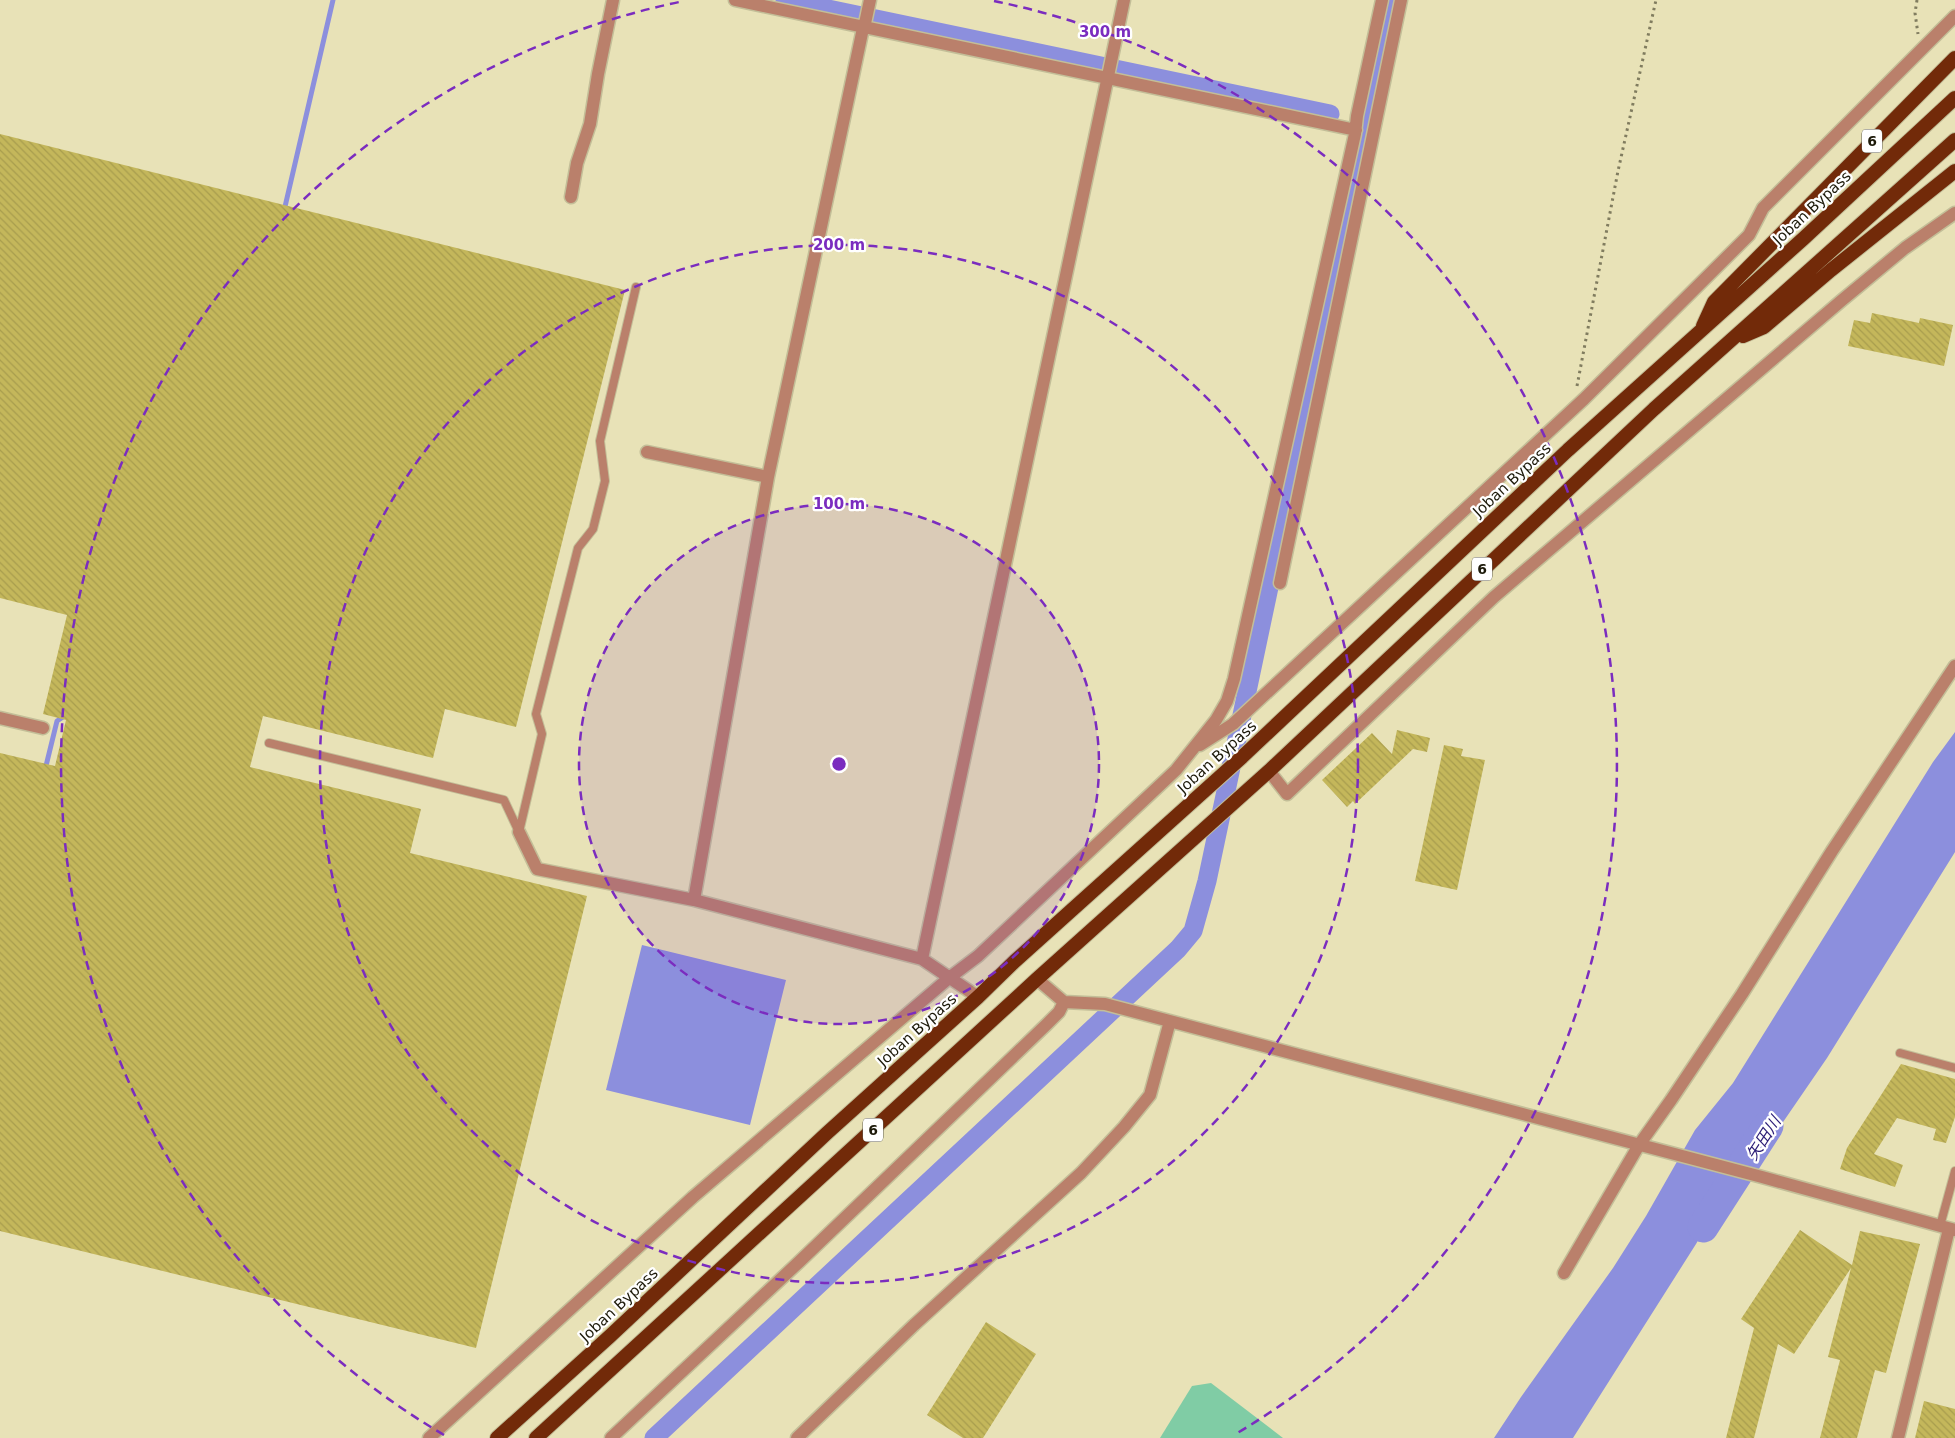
<svg xmlns="http://www.w3.org/2000/svg" width="1955" height="1438" font-family="'DejaVu Sans','Noto Sans JP',sans-serif">
<style>
.pitch{fill:#80cca5}
.water{fill:#8c8fdd}
.lines{fill:none;stroke-linecap:round;stroke-linejoin:round}
.stream{stroke:#8c8fdd;stroke-width:5}
.canal{stroke:#8c8fdd;stroke-width:19}
.river{stroke:#8c8fdd;stroke-width:31}
.building{fill:url(#building-back-hatch)}
.service-casing{stroke:#c3be98;stroke-width:10}
.minor-casing{stroke:#c3be98;stroke-width:15}
.trunk-casing{stroke:#c3be98;stroke-width:16}
.path{stroke:#807c5f;stroke-width:3;stroke-dasharray:2.5 4;stroke-linecap:butt}
.service{stroke:#ba806b;stroke-width:8}
.minor{stroke:#ba806b;stroke-width:12}
.trunk{stroke:#722a09;stroke-width:14}
.ring{fill:none;stroke:#7b2cbf;stroke-width:2.5;stroke-dasharray:9 6}
.labels{text-anchor:middle;stroke-width:4.5;stroke-linejoin:round;paint-order:stroke}
.shield{fill:#fff;stroke:#615f54;stroke-width:1}
.shield-label{font-size:14px;font-weight:bold;fill:#1d1a0a}
.street-label{font-size:15px;fill:#1d1a0a;stroke:#fff}
.water-label{font-size:16px;font-style:italic;fill:#2a1c76;stroke:#fff}
.centre{fill:#7b2cbf;stroke:#fff;stroke-width:2.5}
.ring-label{font-size:15px;text-anchor:middle;font-weight:bold;fill:#7b2cbf;stroke:#fff;stroke-width:4.5;stroke-linejoin:round;paint-order:stroke}
</style>
<defs>
<pattern id="building-back-hatch" width="6" height="6" patternUnits="userSpaceOnUse" patternTransform="scale(1.25)"><rect width="6" height="6" fill="#c4b75b"/><path d="M-1 5l2 2M0 0l6 6M5-1l2 2" fill="none" stroke="#a89d4e"/></pattern>
</defs>
<rect width="100%" height="100%" fill="#e8e2b7"/>
<path class="pitch" d="M 1211,1383 L 1283,1438 L 1160,1438 L 1192,1386 Z"/>
<path class="water" d="M 1955,732 L 1955,852 L 1827,1058 L 1781,1125 L 1739,1168 L 1696,1244 L 1573,1438 L 1494,1438 L 1521,1397 L 1613,1268 L 1646,1216 L 1695,1130 L 1733,1083 L 1933,762 Z
M 642,945 L 786,980 L 750,1125 L 606,1090 Z"/>
<g class="lines">
<path class="stream" d="M 284,211 L 333,0
M 45,770 L 57,721 L 66,715"/>
<path class="canal" d="M 785,0 L 1330,114
M 654,1438 L 1178,949 L 1193,931 L 1207,881 L 1393,0"/>
<path class="river" d="M 1703,1227 L 1768,1126"/>
</g>
<path class="building" d="M 0,134 L 625,290 L 516,727 L 445,709 L 433,758 L 263,716 L 250,767 L 421,809 L 410,853 L 587,896 L 476,1348 L 0,1231 L 0,753 L 55,766 L 66,720 L 43,714 L 67,615 L 0,598 Z
M 1872,313 L 1919,323 L 1920,318 L 1953,325 L 1944,366 L 1848,346 L 1854,320 L 1870,323 Z
M 1397,730 L 1430,738 L 1427,752 L 1413,749 L 1355,804 L 1353,801 L 1347,807 L 1322,780 L 1372,733 L 1392,754 Z
M 1444,745 L 1463,749 L 1461,756 L 1485,760 L 1457,890 L 1415,881 Z
M 1901,1064 L 1955,1079 L 1955,1117 L 1946,1143 L 1933,1140 L 1936,1129 L 1897,1118 L 1874,1154 L 1903,1165 L 1895,1187 L 1840,1169 L 1847,1148 Z
M 1800,1230 L 1852,1265 L 1860,1231 L 1920,1244 L 1886,1373 L 1875,1370 L 1857,1438 L 1820,1438 L 1840,1360 L 1828,1357 L 1851,1268 L 1794,1354 L 1778,1344 L 1754,1438 L 1726,1438 L 1754,1328 L 1741,1319 Z
M 986,1322 L 1036,1354 L 983,1438 L 963,1438 L 927,1415 Z
M 1924,1401 L 1955,1409 L 1955,1438 L 1915,1438 Z"/>
<g class="lines">
<g class="service-casing">
<path id="service" d="M 269,743 L 504,800 L 519,832
M 519,832 L 542,734 L 536,714 L 578,548 L 593,529 L 605,481 L 600,441 L 636,287
M 1900,1053 L 1955,1068
M 1940,1226 L 1955,1171"/>
</g>
<g class="minor-casing">
<path id="minor" d="M 735,0 L 1356,130
M 571,197 L 577,163 L 590,124 L 598,74 L 613,0
M 647,452 L 768,477
M 1280,583 L 1401,0
M 0,718 L 43,728
M 1200,745 L 1233,724 L 1584,399 L 1749,235 L 1763,208 L 1955,16
M 1269,771 L 1287,794 L 1494,597 L 1841,301 L 1905,248 L 1955,213
M 519,832 L 537,869 L 694,900 L 922,959 L 978,997
M 694,900 L 768,477 L 862,33 L 864,28 L 870,0
M 922,959 L 1124,0
M 1037,979 L 1064,1002 L 1105,1004 L 1762,1177 L 1955,1230
M 1564,1273 L 1639,1145 L 1671,1100 L 1742,994 L 1832,851 L 1955,666
M 429,1438 L 693,1197 L 949,978 L 978,956 L 1176,770 L 1216,720 L 1227,701 L 1234,679 L 1355,134 L 1357,116 L 1382,0
M 611,1438 L 799,1262 L 1046,1025 L 1059,1012 L 1064,1002
M 797,1438 L 914,1325 L 1081,1173 L 1124,1127 L 1150,1095 L 1170,1021
M 1898,1438 L 1949,1229"/>
</g>
<g class="trunk-casing">
<path id="trunk" d="M 1703,326 L 1714,302 L 1955,58
M 1743,336 L 1764,327 L 1831,270 L 1955,171
M 497,1438 L 609,1337 L 827,1133 L 978,997 L 1015,961 L 1242,757 L 1568,450 L 1803,239 L 1955,98
M 536,1438 L 1037,979 L 1269,771 L 1654,409 L 1955,140"/>
</g>
<path class="path" d="M 1917,0 L 1915,13 L 1918,34
M 1577,386 L 1618,171 L 1656,0"/>
<use href="#service" class="service"/>
<use href="#minor" class="minor"/>
<use href="#trunk" class="trunk"/>
</g>
<circle cx="839" cy="764" r="260" fill="#7b2cbf" fill-opacity=".12"/>
<g class="ring">
<circle cx="839" cy="764" r="260"/>
<circle cx="839" cy="764" r="519"/>
<path d="M444 1435A779 779 0 0 1 684 1M994 1A779 779 0 0 1 1234 1435"/>
</g>
<g class="labels">
<g class="shield">
<rect x="1862" y="129.5" width="20" height="23" rx="4"/>
<rect x="1472" y="557.5" width="20" height="23" rx="4"/>
<rect x="863" y="1118.5" width="20" height="23" rx="4"/>
</g>
<g class="shield-label">
<text x="1872" y="146">6</text>
<text x="1482" y="574">6</text>
<text x="873" y="1135">6</text>
</g>
<g class="street-label">
<text transform="translate(1812 208) rotate(-43)" y="5">Joban Bypass</text>
<text transform="translate(1512 480) rotate(-43)" y="5">Joban Bypass</text>
<text transform="translate(1217 757) rotate(-42)" y="5">Joban Bypass</text>
<text transform="translate(917 1030) rotate(-42)" y="5">Joban Bypass</text>
<text transform="translate(619 1305) rotate(-43)" y="5">Joban Bypass</text>
</g>
<g class="water-label">
<text transform="translate(1763 1138) rotate(-57)" y="6">矢田川</text>
</g>
</g>
<circle cx="839" cy="764" r="8" class="centre"/>
<g class="ring-label">
<text x="1105" y="37">300 m</text>
<text x="839" y="250">200 m</text>
<text x="839" y="509">100 m</text>
</g>
</svg>
